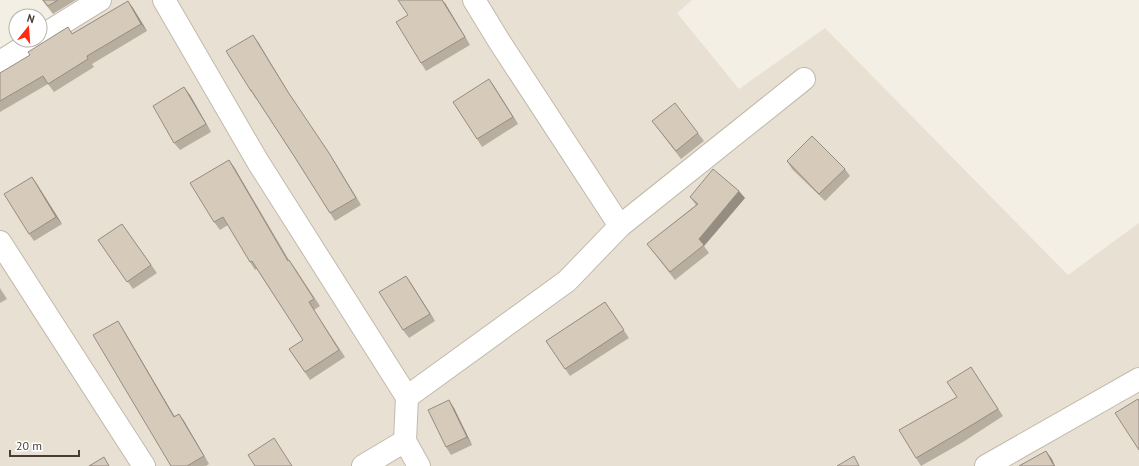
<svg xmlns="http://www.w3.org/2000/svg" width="1139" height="466" font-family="'PT Sans',sans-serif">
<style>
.residential{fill:#e8e0d3}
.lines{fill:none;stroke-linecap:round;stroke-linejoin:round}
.minor-casing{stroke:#c2b9aa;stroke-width:24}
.minor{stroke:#fff;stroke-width:22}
.wall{fill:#b8aea0}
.shaded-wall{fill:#968d82}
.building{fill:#d6caba;stroke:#968d82}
</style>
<rect width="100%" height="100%" fill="#f4efe5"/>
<path class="residential" d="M 85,0 L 692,0 L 677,13 L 739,89 L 825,28 L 1068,275 L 1139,223 L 1139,466 L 0,466 L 0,54 Z"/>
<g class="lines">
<g class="minor-casing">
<path id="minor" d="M 164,0 L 258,162 L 407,397 L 405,441 L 419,466
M 474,0 L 499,41 L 620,226
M 40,37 L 100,0
M 0,62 L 35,40
M 0,242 L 144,466
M 407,397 L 567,281 L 620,226 L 804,79
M 363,466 L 405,441
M 986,466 L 1139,379"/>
</g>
<use href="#minor" class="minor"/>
</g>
<path class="wall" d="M 42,0 L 76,0 L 53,14 Z
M 128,1 L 133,8 L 147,31 L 92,64 L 94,67 L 54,92 L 48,84 L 0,112 L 0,73 L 73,33 Z
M 445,3 L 470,45 L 426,71 L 421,63 Z
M 258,42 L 293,100 L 334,161 L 361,205 L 335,221 L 330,213 L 294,156 L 256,98 L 256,99 L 251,91 Z
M 489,79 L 518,124 L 482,147 L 477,139 Z
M 190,95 L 211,132 L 180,150 L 174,143 Z
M 652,121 L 698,133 L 704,141 L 681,159 Z
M 229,160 L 234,167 L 289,260 L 295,268 L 320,306 L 314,310 L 345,357 L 310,380 L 289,349 L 303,340 L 257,269 L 255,270 L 250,262 L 228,225 L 220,230 L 214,222 Z
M 787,161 L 845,169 L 850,176 L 825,201 L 792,169 Z
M 32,177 L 62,224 L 34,241 L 29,234 Z
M 690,197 L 745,198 L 704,246 L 709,253 L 675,280 L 647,244 L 696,205 Z
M 122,224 L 157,273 L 133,289 L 98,240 Z
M 406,276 L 435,321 L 409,338 L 403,330 Z
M 0,288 L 7,299 L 0,303 Z
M 605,302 L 629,338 L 570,376 L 546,341 Z
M 123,329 L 174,416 L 179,414 L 184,421 L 209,464 L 206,466 L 171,466 Z
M 971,367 L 1003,416 L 963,442 L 921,466 L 916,458 L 957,397 Z
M 454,408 L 472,445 L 451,455 L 446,447 Z"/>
<path class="shaded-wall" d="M 442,0 L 445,3 L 470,45 L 465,37 Z
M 128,1 L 133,8 L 147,31 L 141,24 Z
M 253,35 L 258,42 L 293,100 L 334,161 L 361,205 L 288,92 Z
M 489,79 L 494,86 L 518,124 L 513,117 Z
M 184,87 L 190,95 L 211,132 L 206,124 Z
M 229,160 L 234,167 L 293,269 L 288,261 Z
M 32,177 L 37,184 L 62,224 L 56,217 Z
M 739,191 L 745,198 L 704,246 L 699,239 Z
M 406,276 L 411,283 L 435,321 L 430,314 Z
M 118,321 L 123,329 L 179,424 L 174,417 Z
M 449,400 L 454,408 L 472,445 L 467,437 Z
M 179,414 L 184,421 L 209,464 L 204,456 Z
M 1046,451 L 1052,459 L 1055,466 L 1054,466 Z"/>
<path class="building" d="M 43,0 L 58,0 L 48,6 Z
M 398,0 L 442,0 L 465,37 L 421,63 L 396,22 L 408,15 Z
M 128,1 L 141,24 L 87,56 L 88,59 L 48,84 L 43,76 L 0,101 L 0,73 L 30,55 L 28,52 L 68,27 L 72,34 Z
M 253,35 L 288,92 L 329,153 L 356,198 L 330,213 L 294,156 L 251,90 L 251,91 L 226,51 Z
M 489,79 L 513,117 L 477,139 L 453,102 Z
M 184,87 L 206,124 L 174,143 L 153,106 Z
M 675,103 L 698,133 L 676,151 L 652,121 Z
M 812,136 L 845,169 L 819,194 L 787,161 Z
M 229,160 L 288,261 L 289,260 L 314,299 L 309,302 L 339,350 L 305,372 L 289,349 L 303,340 L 252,261 L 250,262 L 223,217 L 214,222 L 190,183 Z
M 713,169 L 739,191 L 699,239 L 704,245 L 670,272 L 647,244 L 698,204 L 690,197 Z
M 32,177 L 56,217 L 29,234 L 4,194 Z
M 122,224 L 151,265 L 127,282 L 98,240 Z
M 406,276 L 430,314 L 403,330 L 379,292 Z
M 605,302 L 624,330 L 565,369 L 546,341 Z
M 118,321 L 174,417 L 179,414 L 204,456 L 187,466 L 171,466 L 93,335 Z
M 971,367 L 998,409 L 957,434 L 916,458 L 899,430 L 957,397 L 947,382 Z
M 1138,399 L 1139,401 L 1139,450 L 1115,413 Z
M 449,400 L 467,437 L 446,447 L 428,410 Z
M 274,438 L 292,466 L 255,466 L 248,455 Z
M 1046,451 L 1054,466 L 1019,466 Z
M 854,456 L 859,466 L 837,466 Z
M 104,457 L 109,466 L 89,466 Z"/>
<g transform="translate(28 28) rotate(17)"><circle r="19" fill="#ffffff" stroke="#b5b2ae"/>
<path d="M0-3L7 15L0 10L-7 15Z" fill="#ff2a11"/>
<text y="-6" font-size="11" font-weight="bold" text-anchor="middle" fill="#463e34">N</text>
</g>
<path d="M10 450v6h69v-6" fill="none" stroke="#463e34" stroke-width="2"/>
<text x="16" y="450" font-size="12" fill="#463e34" stroke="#ffffff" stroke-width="3" paint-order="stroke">20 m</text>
</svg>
